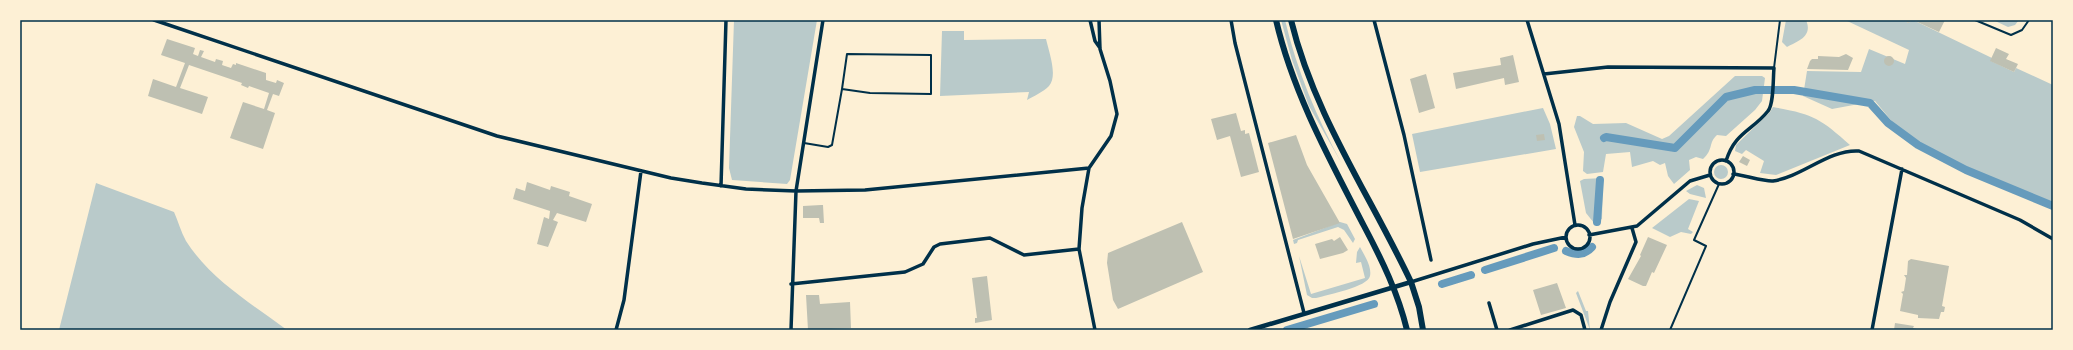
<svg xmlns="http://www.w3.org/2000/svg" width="2073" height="350" font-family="'Asap Condensed',sans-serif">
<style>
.green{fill:#b9caca}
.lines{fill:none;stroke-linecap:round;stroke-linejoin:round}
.canal{stroke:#669bbc;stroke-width:8}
.building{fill:#bec0b2}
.service{stroke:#003049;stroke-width:2}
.minor{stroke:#003049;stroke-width:3.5}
.tertiary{stroke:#003049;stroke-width:4.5}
.primary{stroke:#003049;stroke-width:6}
.neatline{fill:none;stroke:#003049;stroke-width:1.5}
</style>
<rect width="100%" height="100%" fill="#fdf0d5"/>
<path class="green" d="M 734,20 L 817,20 L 790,180 L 787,184 L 732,180 L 729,168 Z
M 1281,20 L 1285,20 C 1297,71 1317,118 1342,164 L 1309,106 L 1292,60 Z
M 1786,20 L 1806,20 C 1813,36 1799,41 1787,47 L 1782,42 Z
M 1845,20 L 1904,20 L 1908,23 L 1913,20 L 1992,58 L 1991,61 L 2014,72 L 2016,68 L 2053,85 L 2053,204 L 2024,194 L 1957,162 L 1920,143 L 1895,125 L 1875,101 L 1832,109 L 1803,96 L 1807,71 L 1861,72 L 1869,49 L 1905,64 L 1909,50 Z
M 1993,20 L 2019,20 L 2015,25 L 2008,27 Z
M 942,31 L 964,31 L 964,40 L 1046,39 C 1049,52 1058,76 1049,86 C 1043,92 1034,96 1027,100 L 1029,92 L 940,96 Z
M 1735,76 L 1762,76 L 1765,78 L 1762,101 L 1755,110 L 1726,136 L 1717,135 C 1708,143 1714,149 1703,159 L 1696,157 L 1689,160 L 1690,170 L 1674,184 L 1668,176 L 1665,163 L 1660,165 L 1653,161 L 1632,167 L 1630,152 L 1606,154 L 1603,172 L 1587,174 L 1583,171 L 1584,152 L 1574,127 L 1577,116 L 1580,116 L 1593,124 L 1626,123 L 1662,139 L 1669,136 Z
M 1773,107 C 1813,114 1820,118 1850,145 L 1776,175 L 1760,173 L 1764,161 L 1746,150 L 1742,154 L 1735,151 L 1736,145 L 1770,112 Z
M 1543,108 L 1550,124 L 1556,149 L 1420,172 L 1412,134 Z
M1714 172a7 7 0 1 1 14 0a7 7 0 1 1-14 0Z
M 1603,178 L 1602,219 L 1594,223 L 1586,213 L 1580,181 L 1584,179 Z
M 96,183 L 174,212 C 178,221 181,232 186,241 C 211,280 251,303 287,330 L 59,330 Z
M 1697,185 L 1704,188 L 1706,198 L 1690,194 L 1686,191 Z
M 1689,199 L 1699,201 L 1688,229 L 1693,232 L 1691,234 L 1681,232 L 1670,237 L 1652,228 Z
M 1340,222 L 1347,224 L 1355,239 L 1353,243 L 1344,230 L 1338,227 L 1298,240 L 1297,243 L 1294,244 L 1293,240 Z
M 1360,247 C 1364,255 1372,266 1370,276 C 1368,287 1327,295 1316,298 L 1312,298 L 1307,295 L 1299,256 L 1311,294 L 1365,278 L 1361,262 L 1356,263 L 1357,252 Z
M 1578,291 L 1586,311 L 1588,311 L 1590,330 L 1576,293 Z"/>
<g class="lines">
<path class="canal" d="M 1604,138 L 1606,137 L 1675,148 L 1726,97 L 1755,90 L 1794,90 L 1870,103 L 1888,123 L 1918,145 L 1966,170 L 2053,206
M 1597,222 L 1600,180
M 1566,251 C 1576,255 1584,256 1592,247
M 1485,270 L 1554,248
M 1442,284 L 1471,275
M 1287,330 L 1374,304"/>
</g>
<path class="building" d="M 1904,20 L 1945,20 L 1939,32 L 1913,20 L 1908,23 Z
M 167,39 L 195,48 L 193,54 L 198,56 L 200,50 L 204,51 L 201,57 L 215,62 L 216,59 L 223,61 L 222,65 L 231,68 L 233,64 L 236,65 L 236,63 L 266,73 L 266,80 L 276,83 L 277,80 L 284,83 L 279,96 L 273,94 L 267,110 L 275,113 L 263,149 L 230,138 L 243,102 L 264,109 L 269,93 L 249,86 L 248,88 L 241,85 L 242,83 L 189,65 L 180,88 L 208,97 L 202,114 L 148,96 L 153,79 L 176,87 L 185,63 L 161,55 Z
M 1996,48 L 2009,54 L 2006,59 L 2018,64 L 2014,72 L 1990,61 Z
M 1846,54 L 1853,58 L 1848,70 L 1807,69 L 1810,61 L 1812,59 L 1818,59 L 1818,56 L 1839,57 Z
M 1513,55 L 1519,82 L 1505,85 L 1504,78 L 1456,89 L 1453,73 L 1501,65 L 1500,58 Z
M1884 61a5 5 0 1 1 10 0a5 5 0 1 1-10 0Z
M 1426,74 L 1435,108 L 1419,113 L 1410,79 Z
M 1236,113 L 1241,131 L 1245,130 L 1245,134 L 1249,133 L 1259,172 L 1241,177 L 1230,136 L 1217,140 L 1211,119 Z
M 1544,134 L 1545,140 L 1537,141 L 1536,135 Z
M 1296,135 L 1307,165 L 1340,223 L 1293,239 L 1268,143 Z
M 1743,156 L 1750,160 L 1747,166 L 1739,162 Z
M 527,182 L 550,190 L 551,186 L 570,192 L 569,196 L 592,204 L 586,222 L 557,213 L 553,220 L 558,222 L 548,247 L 537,244 L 544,217 L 549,219 L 550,211 L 513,199 L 516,188 L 525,191 Z
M 821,205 L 823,205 L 824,223 L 820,223 L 819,218 L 803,218 L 803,206 Z
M 1182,222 L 1203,272 L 1118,309 L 1113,300 L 1107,263 L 1108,253 Z
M 1340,237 L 1348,250 L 1343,253 L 1320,259 L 1315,244 L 1332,239 L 1334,241 Z
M 1648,237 L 1667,245 L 1654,273 L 1652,272 L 1646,286 L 1643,286 L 1628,279 L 1641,256 L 1640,255 Z
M 1911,259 L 1949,266 L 1942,306 L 1945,307 L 1944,312 L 1941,312 L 1939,319 L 1918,318 L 1918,315 L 1900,311 L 1903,294 L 1901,292 L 1904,291 L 1906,278 L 1904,275 L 1907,275 L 1908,261 Z
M 987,276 L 992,320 L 975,323 L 975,318 L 977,318 L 972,278 Z
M 1557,283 L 1566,308 L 1541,315 L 1533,290 Z
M 806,295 L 819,295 L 820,304 L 850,302 L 851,328 L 808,330 Z
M 1895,323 L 1914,326 L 1913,328 L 1921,330 L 1894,330 Z"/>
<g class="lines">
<path class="service" d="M 1975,20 L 2011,35 L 2022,30 L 2029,20
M 1774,68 L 1780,20
M 804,143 L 828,147 L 832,145 L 842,89 L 870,93 L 931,94 L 931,55 L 847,54 L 842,89
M 1670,330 L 1706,246 L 1694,240 L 1719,184"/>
<path class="minor" d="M 154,20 L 497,136 L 671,178 L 702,183 L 746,189 L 796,191 L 865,190 L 1089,168
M 1090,20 L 1095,41 L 1100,48
M 1231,20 L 1235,43 L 1304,313
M 1374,20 L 1404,135 L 1431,260
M 1527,20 L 1559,124 L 1575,225
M 1544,74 L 1608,67 L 1774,68 C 1773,77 1774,104 1768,111 C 1752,131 1735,132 1726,161
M1710 172a12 12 0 1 1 24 0a12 12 0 1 1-24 0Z
M 1733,174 C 1743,175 1766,182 1773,181 C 1802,177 1829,149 1859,151 L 2020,220 L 2053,239
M 721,186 L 726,20
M1566 237a12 12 0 1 1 24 0a12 12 0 1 1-24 0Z
M 1589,235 L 1637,226 L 1690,181 L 1710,175
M 1411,282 L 1533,244 L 1566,237
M 791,284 L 905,272 L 923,264 L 934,247 L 940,244 L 990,238 L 1024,255 L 1079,249
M 1489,303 L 1497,330
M 616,330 L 624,300 L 641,171
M 791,330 L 796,191 L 823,20
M 1095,330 L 1079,249 L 1082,208 L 1089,168 L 1111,136 L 1117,114 L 1110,81 L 1100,49 L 1099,20
M 1510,330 L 1573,310 L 1581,315 L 1585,330
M 1601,330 L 1610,302 L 1636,242 L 1632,228
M 1872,330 L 1902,169"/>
<path class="tertiary" d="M 1250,330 L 1411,282"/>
<path class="primary" d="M 1276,20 C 1293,93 1330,160 1364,226 C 1382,260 1398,293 1407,330
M 1291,20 C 1314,115 1370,195 1411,282 L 1419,307 L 1423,330"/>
</g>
<rect width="2073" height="350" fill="none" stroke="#fdf0d5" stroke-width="42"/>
<rect x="21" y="21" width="2031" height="308" class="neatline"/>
</svg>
